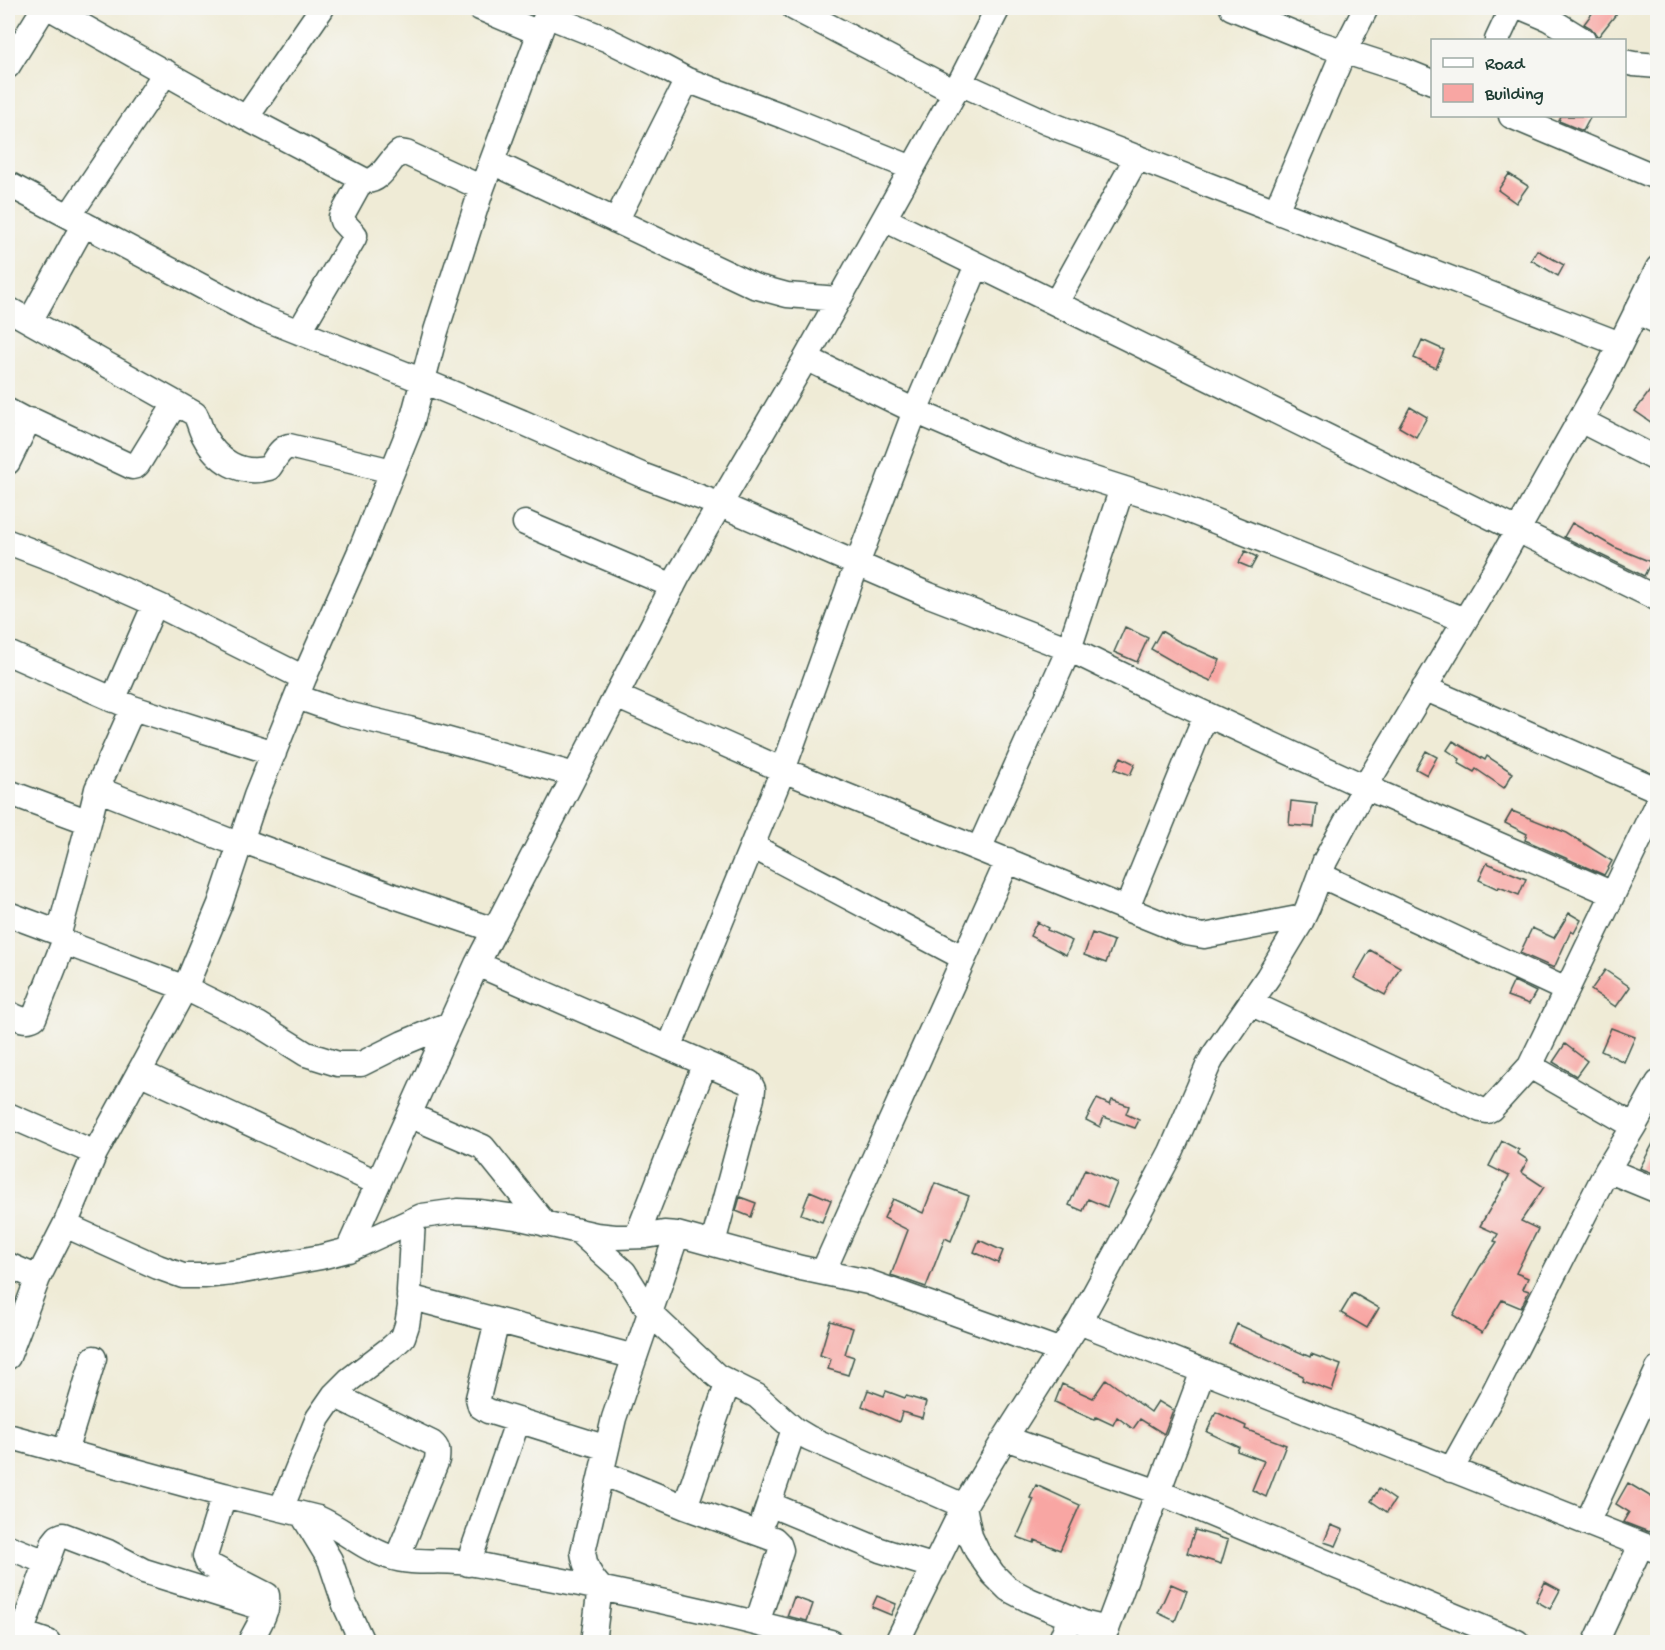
<svg xmlns="http://www.w3.org/2000/svg" width="1665" height="1650" font-family="'Gochi Hand',sans-serif">
<style>
.building{fill:#f8a6a3}
.lines{fill:none;stroke-linecap:round;stroke-linejoin:round}
.minor-casing{stroke:#3e574c;stroke-width:27}
.minor{stroke:#fff;stroke-width:24}
</style>
<rect width="100%" height="100%" fill="#f6f6f2"/>
<filter id="ink" filterUnits="userSpaceOnUse"><feTurbulence type="fractalNoise" baseFrequency=".0167" numOctaves="2"/><feDisplacementMap in="SourceGraphic" scale="12" xChannelSelector="R" yChannelSelector="G"/><feConvolveMatrix kernelMatrix="1 2 1 2 8 2 1 2 1" color-interpolation-filters="sRGB"/></filter>
<filter id="wash" filterUnits="userSpaceOnUse"><feTurbulence type="fractalNoise" baseFrequency=".008" numOctaves="4" result="noise"/><feDisplacementMap in="SourceGraphic" scale="24" xChannelSelector="R" yChannelSelector="G"/><feGaussianBlur stdDeviation="1.35" result="paint"/><feColorMatrix in="noise" values="0 0 0 0 0 0 0 0 0 0 0 0 0 0 0 0 0 1.4 0 .05"/><feComposite in="paint" operator="in"/></filter>
<g filter="url(#wash)">
<rect width="100%" height="100%" fill="#efebd6"/>
<g id="blocks">
<path class="building" d="M 1596,8 L 1621,8 L 1598,37 L 1591,28 L 1584,24 Z
M 1561,116 L 1591,116 L 1583,131 L 1559,121 Z
M 1509,174 L 1528,186 L 1516,203 L 1498,190 Z
M 1537,250 L 1564,265 L 1558,276 L 1531,260 Z
M 1422,340 L 1444,350 L 1436,368 L 1414,358 Z
M 1658,380 L 1658,427 L 1635,411 Z
M 1410,407 L 1427,417 L 1416,437 L 1399,427 Z
M 1572,523 L 1614,547 L 1651,562 L 1644,576 L 1564,537 Z
M 1245,551 L 1257,557 L 1251,568 L 1239,563 Z
M 1125,627 L 1148,638 L 1137,662 L 1114,652 Z
M 1161,631 L 1178,641 L 1220,660 L 1211,681 L 1191,672 L 1151,649 Z
M 1453,741 L 1485,760 L 1487,756 L 1513,773 L 1504,788 L 1476,769 L 1474,772 L 1458,763 L 1460,759 L 1447,750 Z
M 1426,751 L 1437,757 L 1427,775 L 1416,769 Z
M 1121,757 L 1135,764 L 1130,775 L 1115,769 Z
M 1291,801 L 1317,804 L 1314,827 L 1289,825 Z
M 1512,811 L 1567,833 L 1612,861 L 1604,875 L 1525,840 L 1527,834 L 1505,823 Z
M 1487,863 L 1526,879 L 1519,895 L 1499,887 L 1498,889 L 1479,880 Z
M 1569,913 L 1581,920 L 1574,933 L 1571,931 L 1554,968 L 1520,953 L 1532,928 L 1554,938 Z
M 1037,922 L 1048,928 L 1047,930 L 1072,941 L 1066,955 L 1030,936 Z
M 1092,933 L 1114,941 L 1106,963 L 1084,955 Z
M 1370,950 L 1400,967 L 1385,995 L 1354,978 Z
M 1605,970 L 1630,987 L 1616,1007 L 1591,990 Z
M 1514,981 L 1536,992 L 1529,1004 L 1507,996 Z
M 1611,1028 L 1635,1037 L 1624,1062 L 1601,1051 Z
M 1565,1044 L 1587,1061 L 1576,1076 L 1553,1062 Z
M 1097,1099 L 1110,1105 L 1112,1100 L 1129,1106 L 1126,1114 L 1139,1120 L 1135,1128 L 1104,1117 L 1100,1127 L 1086,1120 Z
M 1658,1134 L 1658,1175 L 1640,1168 Z
M 1502,1141 L 1519,1150 L 1517,1153 L 1528,1160 L 1521,1172 L 1544,1187 L 1521,1221 L 1538,1229 L 1516,1273 L 1528,1278 L 1523,1289 L 1529,1291 L 1521,1308 L 1502,1300 L 1482,1333 L 1453,1315 L 1480,1267 L 1497,1242 L 1494,1241 L 1498,1234 L 1480,1226 L 1509,1176 L 1489,1166 Z
M 1085,1169 L 1117,1183 L 1107,1207 L 1088,1199 L 1083,1211 L 1069,1205 Z
M 935,1183 L 969,1196 L 951,1241 L 945,1238 L 926,1287 L 891,1275 L 908,1230 L 884,1218 L 893,1199 L 923,1213 Z
M 810,1191 L 831,1200 L 822,1222 L 801,1214 Z
M 740,1197 L 756,1203 L 751,1217 L 736,1211 Z
M 979,1240 L 1003,1251 L 998,1263 L 974,1252 Z
M 1353,1293 L 1379,1308 L 1367,1328 L 1341,1313 Z
M 830,1321 L 853,1328 L 845,1354 L 854,1357 L 848,1375 L 828,1369 L 831,1359 L 820,1355 Z
M 1237,1324 L 1310,1357 L 1311,1354 L 1341,1365 L 1332,1391 L 1302,1380 L 1303,1376 L 1229,1343 Z
M 1106,1379 L 1151,1412 L 1158,1401 L 1173,1410 L 1164,1434 L 1140,1419 L 1133,1429 L 1117,1417 L 1113,1425 L 1096,1417 L 1094,1420 L 1055,1402 L 1062,1384 L 1093,1398 Z
M 868,1390 L 884,1396 L 886,1391 L 905,1398 L 906,1396 L 926,1402 L 922,1418 L 902,1412 L 899,1422 L 862,1406 Z
M 1216,1412 L 1246,1426 L 1245,1429 L 1286,1445 L 1266,1497 L 1252,1490 L 1264,1461 L 1237,1451 L 1239,1447 L 1207,1432 Z
M 1628,1483 L 1658,1501 L 1658,1519 L 1649,1532 L 1623,1522 L 1629,1512 L 1616,1504 Z
M 1036,1485 L 1080,1505 L 1060,1550 L 1035,1540 L 1034,1543 L 1017,1537 L 1034,1499 L 1030,1498 Z
M 1379,1489 L 1395,1500 L 1387,1512 L 1371,1501 Z
M 1331,1525 L 1343,1530 L 1336,1546 L 1324,1542 Z
M 1195,1530 L 1228,1540 L 1221,1564 L 1187,1553 Z
M 1545,1582 L 1560,1590 L 1550,1609 L 1536,1601 Z
M 1171,1584 L 1187,1591 L 1175,1621 L 1158,1613 Z
M 877,1596 L 896,1604 L 891,1615 L 872,1607 Z
M 794,1597 L 813,1604 L 807,1621 L 787,1616 Z"/>
</g>
</g>
<g filter="url(#ink)">
<use href="#blocks" fill-opacity="0" stroke="#3e574c" stroke-width="1.5"/>
<g class="lines">
<g class="minor-casing">
<path id="minor" d="M 50,8 L 246,118 L 366,181 C 382,181 388,161 400,152 L 406,153 L 482,188
M 480,8 L 539,33
M 794,8 L 955,92
M 1232,8 L 1318,43 L 1405,71 L 1432,82
M 1523,8 L 1549,19 L 1583,40
M 546,15 L 606,39 L 657,64 L 687,80 L 783,116 L 912,168
M 1497,40 L 1512,8
M 1624,62 L 1634,64 L 1658,66
M 8,66 L 44,8
M 960,83 L 1048,123 L 1620,344
M 1511,116 L 1658,178
M 246,118 L 322,8
M 492,162 L 754,286 L 787,295 L 839,299
M 8,184 L 256,315 L 423,381 L 522,422 L 644,476 L 721,505 L 929,595 L 1069,649 L 1151,689 L 1365,787 L 1613,894
M 1276,211 L 1344,51 L 1366,8
M 69,216 L 166,72
M 884,219 L 1658,599
M 616,221 L 687,80
M 1056,303 L 1137,157
M 8,309 L 195,414 C 199,421 200,429 204,436 C 217,461 241,476 269,468 C 275,460 279,449 289,446 L 392,471
M 1636,311 L 1658,322
M 30,321 L 84,224
M 299,332 L 354,238 L 355,235 L 342,221 L 341,217 L 362,179
M 806,358 L 915,411 L 1015,454 L 1172,504 L 1465,620
M 8,411 L 23,419 L 34,421 L 132,467 L 136,466 L 138,464 L 175,404
M 1580,420 L 1658,460
M 8,462 L 28,421
M 525,523 L 673,586
M 8,542 L 63,563 L 162,607 L 304,678
M 8,653 L 133,708 L 274,753
M 1424,688 L 1658,790
M 616,696 L 783,770 L 1186,933 L 1204,936 L 1303,917
M 297,697 L 343,713 L 409,729 L 575,775
M 113,700 L 155,604
M 97,789 L 240,845
M 8,792 L 89,822
M 241,840 L 388,894 L 494,930
M 752,846 L 964,958
M 979,849 L 1069,649 L 1122,488
M 1320,875 L 1566,990
M 1127,908 L 1206,714
M 8,914 L 59,933 L 64,942 L 74,946 L 185,988 L 258,1024 L 306,1054 L 338,1064 L 361,1064 L 403,1043 L 449,1024
M 59,933 L 89,822 L 97,789 L 133,708
M 477,964 L 750,1083 L 753,1089 L 752,1098 L 713,1243
M 1250,1003 L 1481,1110 L 1487,1111 L 1491,1109 L 1530,1066 L 1658,801
M 8,1013 C 16,1017 25,1023 34,1018 L 64,942
M 669,1048 L 783,770 L 857,564 L 915,411 L 977,265
M 1530,1066 L 1634,1126
M 139,1072 L 378,1183
M 8,1115 L 95,1153
M 409,1115 L 483,1147 L 545,1224
M 1607,1170 L 1658,1191
M 65,1225 L 158,1267 L 183,1276 L 204,1276 L 232,1273 L 321,1257 L 348,1250 L 422,1216 L 458,1211 L 479,1212 L 516,1217 L 596,1235 L 615,1237 L 646,1236 L 664,1233 L 677,1234 L 801,1268 L 868,1282 L 1061,1351
M 578,1231 L 624,1272 L 650,1313 L 717,1376 L 757,1396 L 794,1429 L 809,1438 L 964,1506 L 970,1536 L 977,1551 L 993,1574 L 1008,1589 L 1029,1600 L 1086,1624 L 1107,1629 L 1203,1371
M 637,1236 L 705,1063
M 348,1250 L 477,964 L 678,576 L 806,358 L 955,92 L 998,8
M 8,1265 L 38,1278
M 823,1272 L 1008,860
M 409,1297 L 635,1357
M 497,1321 L 478,1398 L 480,1406 L 488,1411 L 607,1448
M 1079,1322 L 1658,1551
M 8,1357 L 38,1278 L 65,1225 L 95,1153 L 185,988 L 220,904 L 256,796 L 304,678 L 361,549 L 411,425 L 436,331 L 482,188 L 549,8
M 334,1395 L 432,1443 C 438,1448 438,1451 437,1460 L 397,1558
M 8,1436 L 224,1495 L 318,1518 C 343,1529 364,1549 390,1557 C 411,1564 436,1560 458,1562 C 477,1563 497,1569 516,1572 C 622,1591 727,1615 831,1642
M 1005,1438 L 1158,1492 L 1517,1642
M 65,1452 L 94,1358
M 1451,1470 L 1492,1396 L 1607,1170 L 1634,1126 L 1658,1083
M 602,1473 L 685,1507 L 774,1539 L 779,1544 L 781,1550 L 757,1623
M 224,1495 L 205,1556 L 207,1562 L 211,1566 L 267,1595 C 269,1611 257,1628 250,1642
M 769,1504 L 880,1550 L 935,1567
M 685,1507 L 728,1382
M 281,1509 L 318,1418 L 334,1395 L 349,1380 L 392,1347 L 403,1337 L 407,1325 L 410,1306 L 409,1291 L 413,1220
M 302,1514 L 330,1560 L 345,1605 L 362,1642
M 764,1518 L 794,1429
M 1587,1523 L 1658,1369
M 8,1547 L 46,1562
M 468,1564 L 518,1420
M 22,1633 L 48,1642
M 18,1642 L 54,1542 L 58,1537 L 63,1535 L 108,1552 L 144,1571 L 266,1609
M 593,1642 L 600,1587 C 590,1576 585,1567 583,1552 L 614,1418 L 677,1234
M 897,1642 L 964,1506 L 1005,1438 L 1079,1322 L 1138,1214 L 1171,1152 L 1208,1066 L 1214,1055 L 1268,977 L 1300,924 L 1308,907 L 1325,861 L 1365,787 L 1494,572 L 1603,379 L 1658,268
M 1060,1642 L 1070,1617
M 1596,1642 L 1641,1545"/>
</g>
<use href="#minor" class="minor"/>
</g>
</g>
<rect width="1665" height="1650" fill="none" stroke="#f6f6f2" stroke-width="30"/>
<rect x="1431" y="39" width="195" height="78" fill="#f6f6f2" stroke="#a0aca6" stroke-width="1.5"/>
<rect x="1443" y="58" width="30" height="9" fill="#ffffff" stroke="#a0aca6" stroke-width="1.5"/>
<text x="1485" y="69" font-size="18" fill="#1f3d34">Road</text>
<rect x="1443" y="84" width="30" height="18" fill="#f8a6a3" stroke="#a0aca6" stroke-width="1.5"/>
<text x="1485" y="99" font-size="18" fill="#1f3d34">Building</text>
</svg>
